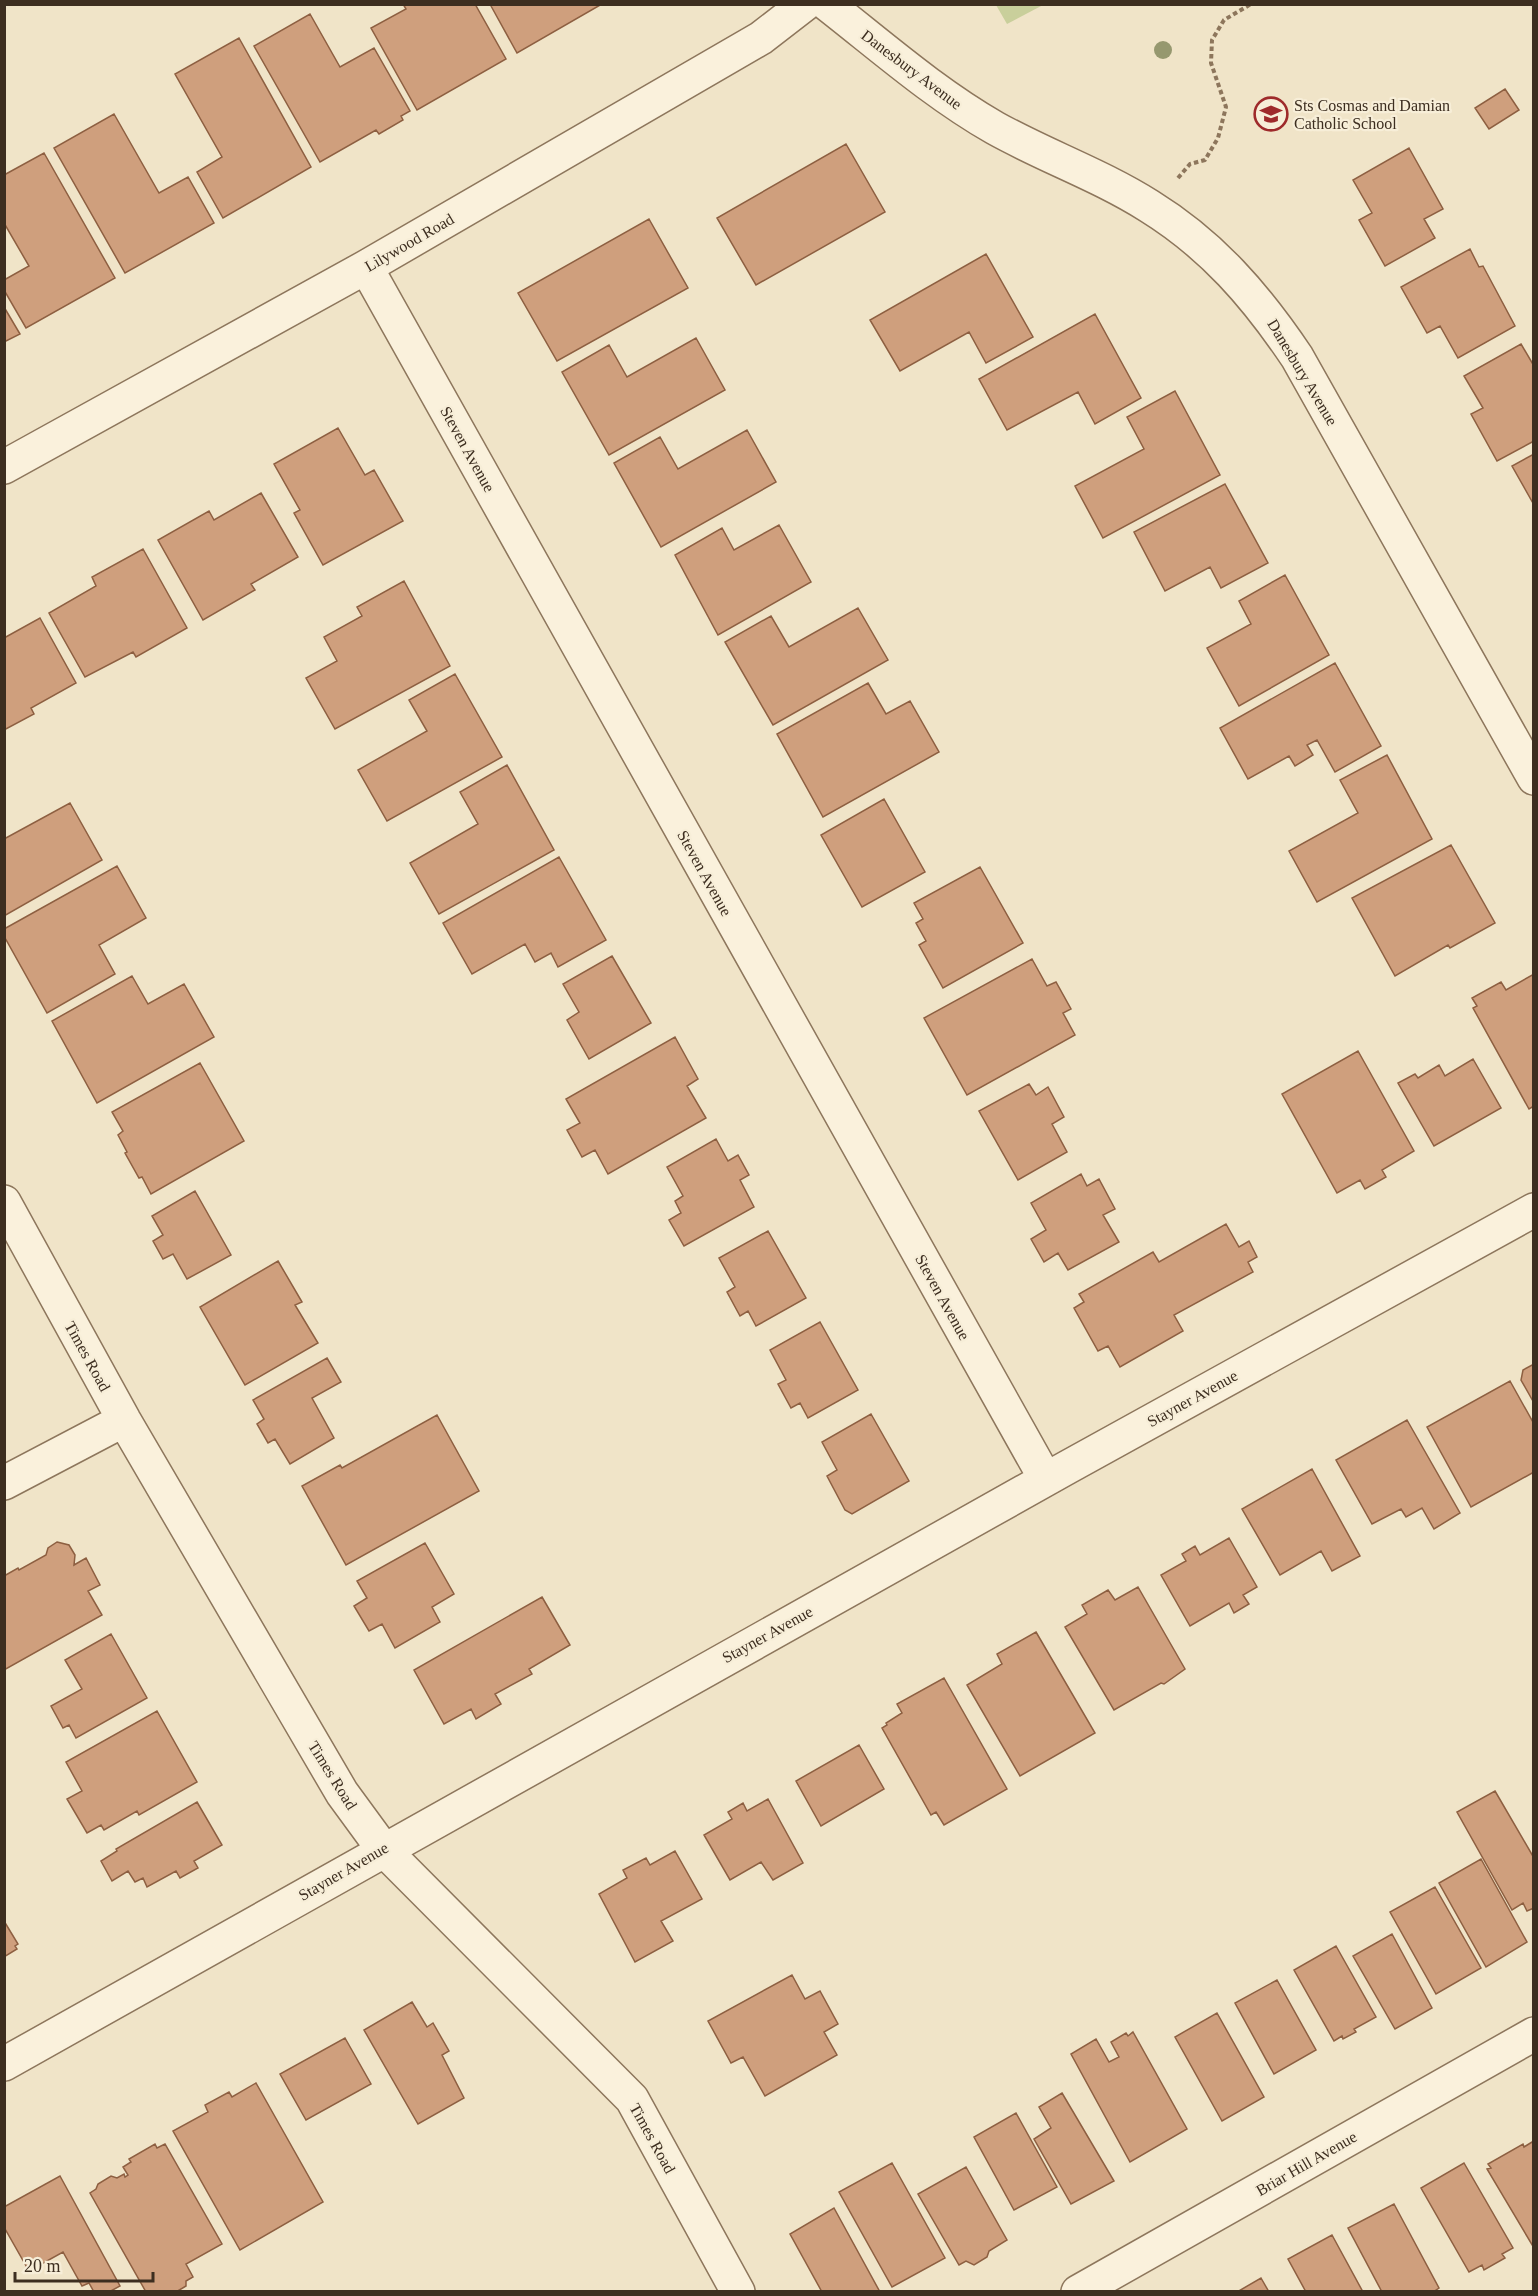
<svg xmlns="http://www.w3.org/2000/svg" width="1538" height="2296" font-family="'Times New Roman',serif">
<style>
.garden{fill:#c9cf9b}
.building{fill:#cf9f7d;stroke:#8d5f41;stroke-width:1.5}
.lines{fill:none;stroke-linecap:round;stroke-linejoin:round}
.minor-casing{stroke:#8d765c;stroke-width:36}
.path{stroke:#8d765c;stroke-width:4;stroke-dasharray:4.5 3;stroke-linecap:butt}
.minor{stroke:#faf1dc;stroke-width:33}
.tree{fill:#96986f}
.labels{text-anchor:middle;stroke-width:4.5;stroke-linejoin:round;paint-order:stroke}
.street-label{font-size:16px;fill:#3d2e20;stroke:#f7eed8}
.poi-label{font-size:16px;fill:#3d2e20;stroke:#f7eed8;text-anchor:start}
</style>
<rect width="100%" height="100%" fill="#f0e4c8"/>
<path class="garden" d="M 996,5 L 1043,5 L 1007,24 Z"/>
<path class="building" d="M 403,4 L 475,4 L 506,59 L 417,110 L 371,28 L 406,9 Z
M 493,4 L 602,4 L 517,53 L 491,6 Z
M 310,14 L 340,67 L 374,48 L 410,111 L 401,116 L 403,120 L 379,134 L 376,130 L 320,162 L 254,46 Z
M 239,38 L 311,167 L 223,218 L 197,172 L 222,157 L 175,74 Z
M 1505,89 L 1519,110 L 1489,129 L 1475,108 Z
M 114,114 L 159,193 L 188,177 L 214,223 L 125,273 L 54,148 Z
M 846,144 L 885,212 L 756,285 L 717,218 Z
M 1409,148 L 1443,209 L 1424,219 L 1435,238 L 1385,266 L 1359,220 L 1372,213 L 1353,180 Z
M 44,153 L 115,278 L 26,328 L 4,290 L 4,280 L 29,266 L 4,223 L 4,175 Z
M 649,219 L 688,288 L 557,361 L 518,293 Z
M 1470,249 L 1479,267 L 1483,266 L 1515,326 L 1458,358 L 1440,326 L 1427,333 L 1401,287 Z
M 986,254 L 1033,337 L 986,363 L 969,332 L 900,371 L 870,320 Z
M 4,307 L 20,334 L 4,342 Z
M 1095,314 L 1141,398 L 1095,424 L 1078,392 L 1007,430 L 979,379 Z
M 696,338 L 725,390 L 609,455 L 562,372 L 609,345 L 627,377 Z
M 1521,344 L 1534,366 L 1534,441 L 1497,461 L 1471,414 L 1483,408 L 1464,376 Z
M 1175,391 L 1220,475 L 1103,538 L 1075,486 L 1144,449 L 1127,417 Z
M 338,428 L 365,475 L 374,470 L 403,521 L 323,565 L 294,513 L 300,510 L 274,464 Z
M 747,430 L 776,482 L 661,547 L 614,463 L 660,437 L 678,469 Z
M 1534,454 L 1534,505 L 1512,466 Z
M 1225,484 L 1268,563 L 1221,588 L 1210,567 L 1165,591 L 1134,532 Z
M 261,493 L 298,557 L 251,584 L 255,590 L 203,620 L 158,540 L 209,511 L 214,520 Z
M 779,525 L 811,582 L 718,635 L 675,555 L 722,528 L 734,550 Z
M 143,549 L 187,628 L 136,657 L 133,652 L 85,677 L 49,613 L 96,586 L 92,577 Z
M 1285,575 L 1329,655 L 1239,706 L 1207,648 L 1251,624 L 1239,601 Z
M 404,581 L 450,666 L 335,729 L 306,678 L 337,661 L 324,637 L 362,616 L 357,607 Z
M 858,608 L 888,660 L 773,725 L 725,642 L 771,616 L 789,647 Z
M 40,618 L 76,683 L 31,708 L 34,714 L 4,730 L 4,638 Z
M 1335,663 L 1381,746 L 1335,772 L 1317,740 L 1307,745 L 1313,755 L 1295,766 L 1289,756 L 1248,779 L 1220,728 Z
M 455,674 L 502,757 L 387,821 L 358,770 L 427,731 L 409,700 Z
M 868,683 L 886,714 L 910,701 L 939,752 L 823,817 L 777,734 Z
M 1387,755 L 1432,839 L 1317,902 L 1289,851 L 1358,813 L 1340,780 Z
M 507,765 L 554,850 L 439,914 L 410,863 L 478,824 L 460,792 Z
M 884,799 L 925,872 L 862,907 L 821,835 Z
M 70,803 L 102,860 L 4,916 L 4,839 Z
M 1451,845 L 1495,923 L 1450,948 L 1448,945 L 1395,976 L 1352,898 Z
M 559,857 L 606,940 L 558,967 L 551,953 L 535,962 L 525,944 L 472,974 L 443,923 Z
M 117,866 L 146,918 L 99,945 L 115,974 L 47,1013 L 4,936 L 4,929 Z
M 980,867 L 1023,943 L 943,988 L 919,945 L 926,941 L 916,923 L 923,919 L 914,903 Z
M 612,956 L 651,1023 L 589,1059 L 567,1020 L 579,1012 L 563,984 Z
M 1032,959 L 1047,986 L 1056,982 L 1071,1009 L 1063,1013 L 1075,1035 L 967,1095 L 924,1018 Z
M 1534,974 L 1534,1106 L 1529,1109 L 1473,1008 L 1477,1006 L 1472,998 L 1501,982 L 1506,990 Z
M 132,976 L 148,1004 L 184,984 L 214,1037 L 97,1103 L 52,1021 Z
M 675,1037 L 698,1079 L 687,1086 L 706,1118 L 608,1174 L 595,1150 L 582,1157 L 567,1130 L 580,1123 L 566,1099 Z
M 1358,1051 L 1414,1151 L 1382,1170 L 1386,1177 L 1365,1189 L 1360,1180 L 1337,1193 L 1282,1094 Z
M 1473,1059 L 1501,1108 L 1434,1146 L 1398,1083 L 1415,1074 L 1418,1078 L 1439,1065 L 1445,1076 Z
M 200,1063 L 244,1141 L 151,1194 L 142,1177 L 139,1178 L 125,1153 L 127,1152 L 118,1135 L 123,1131 L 112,1112 Z
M 1029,1084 L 1036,1095 L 1048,1087 L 1064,1117 L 1052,1124 L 1067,1152 L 1018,1180 L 979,1111 Z
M 716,1139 L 728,1161 L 738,1155 L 749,1175 L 740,1180 L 754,1207 L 684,1246 L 669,1220 L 681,1213 L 675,1201 L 683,1196 L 667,1167 Z
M 1081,1174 L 1087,1186 L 1099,1179 L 1115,1209 L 1103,1215 L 1119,1242 L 1068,1270 L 1058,1253 L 1044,1262 L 1031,1239 L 1046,1230 L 1031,1203 Z
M 195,1191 L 231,1255 L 187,1279 L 173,1254 L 163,1259 L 153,1241 L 163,1235 L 152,1216 Z
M 1226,1224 L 1239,1247 L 1249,1241 L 1257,1257 L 1248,1262 L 1253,1272 L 1174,1315 L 1183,1331 L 1120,1367 L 1108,1346 L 1098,1351 L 1074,1308 L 1084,1302 L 1079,1294 L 1153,1252 L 1159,1262 Z
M 768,1231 L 806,1298 L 756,1326 L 748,1311 L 740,1316 L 727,1292 L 735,1287 L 719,1258 Z
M 278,1261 L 302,1302 L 295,1305 L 318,1343 L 245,1385 L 200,1307 Z
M 820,1322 L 858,1390 L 808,1418 L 800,1403 L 791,1408 L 778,1384 L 786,1380 L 770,1350 Z
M 327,1358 L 341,1382 L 312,1398 L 334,1438 L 290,1464 L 275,1439 L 268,1443 L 257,1424 L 264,1419 L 253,1400 Z
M 1534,1364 L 1534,1403 L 1521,1380 L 1523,1370 Z
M 1510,1381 L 1534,1424 L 1534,1472 L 1471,1507 L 1427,1427 Z
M 871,1414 L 909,1481 L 852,1514 L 845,1510 L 827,1476 L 837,1470 L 822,1442 Z
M 437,1415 L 479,1491 L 346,1565 L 302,1486 L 340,1465 L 342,1468 Z
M 1407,1420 L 1460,1513 L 1434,1529 L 1422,1508 L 1406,1517 L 1401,1509 L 1372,1524 L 1336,1460 Z
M 1312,1469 L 1360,1556 L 1332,1571 L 1321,1551 L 1280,1575 L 1242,1509 Z
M 1229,1538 L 1257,1587 L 1243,1595 L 1249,1604 L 1234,1613 L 1229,1603 L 1190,1626 L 1161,1575 L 1186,1561 L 1182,1554 L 1195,1546 L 1200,1555 Z
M 57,1542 L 69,1545 L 75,1555 L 74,1565 L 86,1558 L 100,1585 L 88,1591 L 102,1615 L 4,1670 L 4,1576 L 18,1568 L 19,1570 L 46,1555 L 48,1548 Z
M 425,1543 L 454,1594 L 432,1607 L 440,1622 L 395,1648 L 382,1624 L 369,1631 L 354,1606 L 367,1598 L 357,1581 Z
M 1138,1587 L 1185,1669 L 1164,1684 L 1161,1683 L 1114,1710 L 1065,1627 L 1087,1614 L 1082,1605 L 1108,1590 L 1115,1600 Z
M 542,1597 L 570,1645 L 529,1669 L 532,1674 L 495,1694 L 501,1704 L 476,1719 L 471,1709 L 444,1724 L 414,1670 Z
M 1036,1632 L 1095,1733 L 1020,1776 L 967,1685 L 1002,1664 L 997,1654 Z
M 111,1634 L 147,1698 L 76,1738 L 69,1725 L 63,1728 L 51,1706 L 82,1689 L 65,1660 Z
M 944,1678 L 1007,1789 L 944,1825 L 936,1812 L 931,1815 L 882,1728 L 887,1725 L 886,1723 L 902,1713 L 897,1704 Z
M 157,1711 L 197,1782 L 139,1815 L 137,1811 L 104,1830 L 101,1825 L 87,1833 L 67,1799 L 82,1791 L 66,1762 Z
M 859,1745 L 884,1789 L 821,1826 L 796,1781 Z
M 1495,1791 L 1534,1858 L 1534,1908 L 1527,1911 L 1523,1903 L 1512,1910 L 1457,1812 Z
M 768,1799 L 803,1863 L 773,1880 L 761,1862 L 730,1880 L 704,1835 L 732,1819 L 728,1812 L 743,1803 L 747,1811 Z
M 197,1802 L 222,1845 L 194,1861 L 198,1868 L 180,1878 L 176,1871 L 147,1887 L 143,1878 L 135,1882 L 128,1871 L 112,1881 L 101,1861 L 117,1851 L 116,1849 Z
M 675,1851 L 702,1899 L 661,1921 L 673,1941 L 635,1962 L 599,1894 L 627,1878 L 623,1870 L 646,1858 L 650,1865 Z
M 1481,1859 L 1527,1942 L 1486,1967 L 1439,1883 Z
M 1435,1887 L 1481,1968 L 1436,1994 L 1390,1912 Z
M 4,1921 L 18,1944 L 15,1946 L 17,1949 L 4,1957 Z
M 1392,1934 L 1432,2008 L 1395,2029 L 1353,1956 Z
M 1336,1946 L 1376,2017 L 1354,2029 L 1356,2032 L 1343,2039 L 1342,2036 L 1334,2041 L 1294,1970 Z
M 792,1975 L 805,1999 L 820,1991 L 838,2024 L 824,2032 L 837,2055 L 765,2096 L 743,2057 L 731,2063 L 708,2021 Z
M 1277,1980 L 1316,2050 L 1274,2074 L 1235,2003 Z
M 412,2002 L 427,2027 L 433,2023 L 449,2051 L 442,2055 L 464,2098 L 418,2124 L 364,2030 Z
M 1217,2013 L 1264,2097 L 1222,2121 L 1175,2037 Z
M 1133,2032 L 1187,2129 L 1130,2162 L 1071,2054 L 1096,2039 L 1109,2062 L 1119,2057 L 1111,2042 L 1126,2033 L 1128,2036 Z
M 345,2038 L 371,2084 L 306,2120 L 280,2074 Z
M 256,2083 L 323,2202 L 240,2250 L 173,2131 L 208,2112 L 205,2105 L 229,2092 L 232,2097 Z
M 1062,2093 L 1114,2181 L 1071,2204 L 1034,2139 L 1051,2128 L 1039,2107 Z
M 1016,2113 L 1057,2187 L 1014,2210 L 974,2137 Z
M 1532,2142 L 1534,2144 L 1534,2248 L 1487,2169 L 1491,2168 L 1488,2164 L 1523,2144 L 1524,2147 Z
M 155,2144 L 157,2148 L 165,2144 L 222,2244 L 186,2264 L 193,2277 L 186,2281 L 186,2286 L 176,2292 L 146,2292 L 90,2193 L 96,2189 L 98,2184 L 111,2176 L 117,2178 L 124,2174 L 125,2177 L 128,2175 L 123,2167 L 131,2162 L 129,2159 Z
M 892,2163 L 945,2258 L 892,2287 L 839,2192 Z
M 1464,2163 L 1513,2248 L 1502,2254 L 1505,2258 L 1484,2270 L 1482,2265 L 1469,2272 L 1421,2188 Z
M 966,2167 L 1007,2240 L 989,2251 L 987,2257 L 974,2265 L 966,2261 L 959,2265 L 918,2194 Z
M 60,2176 L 120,2286 L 109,2292 L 94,2292 L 89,2283 L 82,2286 L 63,2252 L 29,2271 L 4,2227 L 4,2207 Z
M 1394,2204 L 1439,2288 L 1433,2292 L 1382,2292 L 1348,2228 Z
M 834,2208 L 880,2292 L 822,2292 L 790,2234 Z
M 1332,2235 L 1363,2292 L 1306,2292 L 1288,2259 Z
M 1261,2278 L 1269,2292 L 1237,2292 Z"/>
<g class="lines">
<g class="minor-casing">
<path id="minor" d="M 827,4 C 882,47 934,93 995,128 C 1045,156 1100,175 1149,206 C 1212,245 1256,296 1297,357 L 1534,778
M 366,267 L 1045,1478
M 4,467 L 366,267 L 761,38 L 805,4
M 4,1202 L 124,1420 L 342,1793 L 383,1849 L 632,2099 L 738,2292
M 4,1483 L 124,1420
M 4,2064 C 512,1775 1022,1491 1534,1210
M 1078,2292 L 1534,2034"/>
</g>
<path class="path" d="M 1178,178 L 1190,164 L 1205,160 L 1218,138 L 1226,107 L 1211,63 L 1212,40 L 1224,20 L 1251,4"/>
<use href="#minor" class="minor"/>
</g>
<circle class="tree" cx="1163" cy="50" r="9"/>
<defs>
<g id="school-ring" transform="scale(1.725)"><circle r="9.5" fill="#f7eed8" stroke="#9e2a2b" stroke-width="1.5"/><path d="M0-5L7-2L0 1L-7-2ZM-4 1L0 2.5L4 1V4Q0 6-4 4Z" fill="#9e2a2b"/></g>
</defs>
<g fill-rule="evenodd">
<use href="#school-ring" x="1271" y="114"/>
</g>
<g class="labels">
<g class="street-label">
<text transform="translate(912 69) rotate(37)" y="6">Danesbury Avenue</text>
<text transform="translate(409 242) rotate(-30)" y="6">Lilywood Road</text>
<text transform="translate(1303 372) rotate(59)" y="6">Danesbury Avenue</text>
<text transform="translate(468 449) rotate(61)" y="6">Steven Avenue</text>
<text transform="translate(705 873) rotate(61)" y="6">Steven Avenue</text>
<text transform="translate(943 1297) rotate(61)" y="6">Steven Avenue</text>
<text transform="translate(88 1356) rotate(61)" y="6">Times Road</text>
<text transform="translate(1192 1398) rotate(-29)" y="6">Stayner Avenue</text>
<text transform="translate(767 1634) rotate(-29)" y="6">Stayner Avenue</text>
<text transform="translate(333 1775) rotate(58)" y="6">Times Road</text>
<text transform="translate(343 1871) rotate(-30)" y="6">Stayner Avenue</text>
<text transform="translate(653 2138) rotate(61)" y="6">Times Road</text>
<text transform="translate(1306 2163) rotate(-30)" y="6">Briar Hill Avenue</text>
</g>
<g class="poi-label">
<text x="1294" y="111">Sts Cosmas and Damian<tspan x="1294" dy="18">Catholic School</tspan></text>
</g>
</g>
<rect width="1538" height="2296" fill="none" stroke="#3d2e20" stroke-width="12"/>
<path d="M15 2272v9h138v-9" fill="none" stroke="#3d2e20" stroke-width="3"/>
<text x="24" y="2272" font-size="18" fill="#3d2e20" stroke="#f7eed8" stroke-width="4.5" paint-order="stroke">20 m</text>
</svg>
